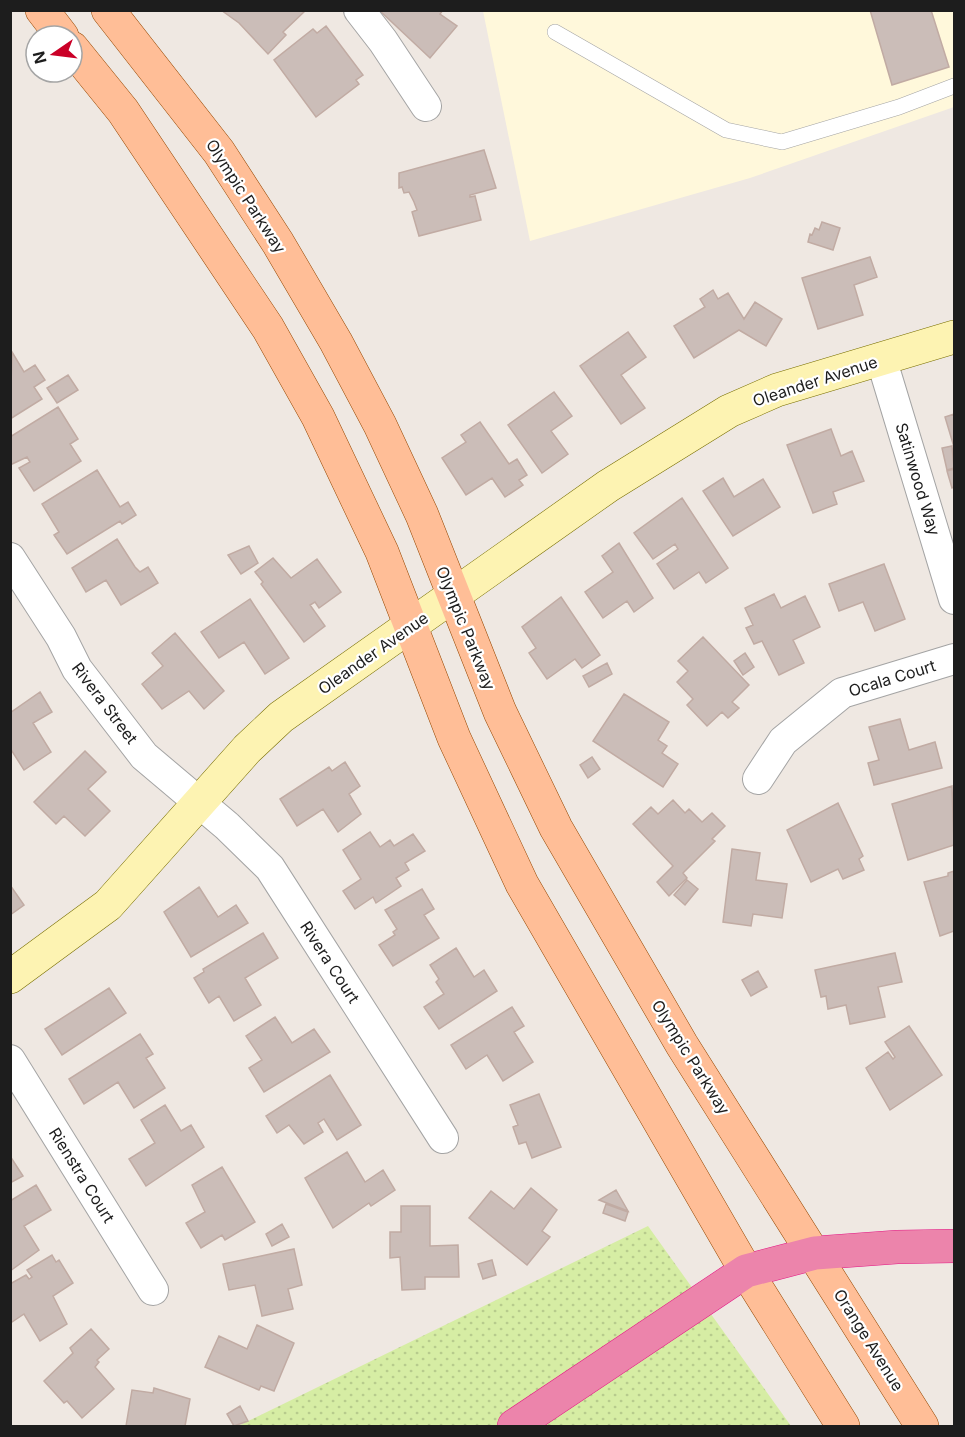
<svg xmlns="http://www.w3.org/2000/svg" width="965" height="1437" font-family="Inter,sans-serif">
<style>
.education{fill:#fff8db}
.grass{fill:url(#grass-dots)}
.building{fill:#cbbdb8;stroke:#c1aba3;stroke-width:1.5}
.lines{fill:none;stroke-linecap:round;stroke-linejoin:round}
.lane-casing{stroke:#a4a4a4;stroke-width:16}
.street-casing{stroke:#a4a4a4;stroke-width:32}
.secondary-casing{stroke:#786e00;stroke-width:34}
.primary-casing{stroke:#964700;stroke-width:34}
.highway-casing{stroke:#e31985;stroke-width:34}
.lane{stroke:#fff;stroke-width:15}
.street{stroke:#fff;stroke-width:30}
.secondary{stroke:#fdf3b2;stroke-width:33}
.primary{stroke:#ffbe97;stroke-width:33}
.highway{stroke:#ec84ab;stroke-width:33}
.labels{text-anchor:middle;stroke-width:4.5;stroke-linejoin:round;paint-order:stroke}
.street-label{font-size:16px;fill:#1d1d1d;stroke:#fff}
</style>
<defs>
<pattern id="grass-dots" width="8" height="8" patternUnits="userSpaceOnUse" patternTransform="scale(1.5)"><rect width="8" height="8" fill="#d6eda4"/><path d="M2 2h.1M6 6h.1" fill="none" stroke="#b7cb8d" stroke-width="1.8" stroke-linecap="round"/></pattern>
</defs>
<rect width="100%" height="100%" fill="#efe8e2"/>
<path class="education" d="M 483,11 L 954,11 L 954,107 L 750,178 L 530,241 Z"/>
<path class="grass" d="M 648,1226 L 791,1426 L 238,1426 Z"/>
<path class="building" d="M 221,10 L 306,10 L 283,32 L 286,35 L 268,54 L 239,23 Z
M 379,10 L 443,10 L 440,14 L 457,26 L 430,58 Z
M 870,10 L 931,10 L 949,67 L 892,85 Z
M 326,26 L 363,75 L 356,80 L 359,84 L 316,117 L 274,60 L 313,29 L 317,33 Z
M 484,150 L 496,188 L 470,195 L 470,197 L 475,196 L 481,220 L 419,236 L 412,212 L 417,210 L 414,202 L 409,192 L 404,193 L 402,187 L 399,188 L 399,173 Z
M 822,222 L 840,228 L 833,250 L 808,242 L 810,234 L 812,235 L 815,228 L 819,230 Z
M 870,257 L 877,277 L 854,285 L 863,315 L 818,329 L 802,278 Z
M 713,290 L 718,299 L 728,293 L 744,319 L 755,302 L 782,319 L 766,346 L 739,330 L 694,358 L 674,326 L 705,307 L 700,299 Z
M 628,332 L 646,357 L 621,375 L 645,408 L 621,424 L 580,366 Z
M 12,352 L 24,372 L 35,365 L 45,380 L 34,387 L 42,399 L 10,419 Z
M 68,375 L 78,390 L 57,403 L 47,388 Z
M 554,392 L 572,416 L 551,431 L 568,454 L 542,473 L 508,425 Z
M 58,407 L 78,439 L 70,444 L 81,461 L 34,491 L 19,468 L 30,462 L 27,457 L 10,465 L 10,437 Z
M 954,414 L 954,447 L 945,417 Z
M 480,422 L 509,464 L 517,459 L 527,475 L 519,480 L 523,485 L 505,497 L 492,478 L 466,495 L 442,458 L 466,442 L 461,435 Z
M 831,429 L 841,456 L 852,451 L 864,481 L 833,492 L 837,504 L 813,513 L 787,445 Z
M 952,446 L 954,468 L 947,470 L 942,448 Z
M 954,469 L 954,487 L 952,488 L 947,471 Z
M 97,470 L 120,507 L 128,502 L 136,515 L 122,524 L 120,521 L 67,554 L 54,535 L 59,532 L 42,504 Z
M 723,478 L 734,497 L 763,479 L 780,507 L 733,536 L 703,491 Z
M 682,498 L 728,568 L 706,583 L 699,572 L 674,589 L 657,564 L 678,549 L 675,544 L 653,559 L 634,533 Z
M 117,539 L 135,567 L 140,572 L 148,567 L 158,583 L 121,605 L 106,580 L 86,592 L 72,568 Z
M 619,543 L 653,598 L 634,612 L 627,601 L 603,618 L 585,592 L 613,572 L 602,556 Z
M 249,546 L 258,563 L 241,574 L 228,555 Z
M 273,558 L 291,578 L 317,559 L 341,592 L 319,608 L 315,602 L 310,605 L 325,626 L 304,642 L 261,584 L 263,582 L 255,572 Z
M 884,564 L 905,619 L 875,631 L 863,602 L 839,611 L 829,584 Z
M 774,594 L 781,608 L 805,596 L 820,627 L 793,640 L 804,663 L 779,675 L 762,641 L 754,644 L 746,628 L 753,625 L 745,608 Z
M 561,597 L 600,655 L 582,668 L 575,659 L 547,679 L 529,653 L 536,648 L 522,627 Z
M 250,599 L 289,658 L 265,674 L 244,642 L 219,658 L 201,632 Z
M 175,633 L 224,691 L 204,709 L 189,691 L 162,709 L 142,684 L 163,666 L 152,653 Z
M 703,637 L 749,685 L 732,702 L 739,708 L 728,718 L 722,712 L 707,726 L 687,705 L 693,699 L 677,682 L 688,671 L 678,661 Z
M 745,653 L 754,667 L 743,675 L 734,661 Z
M 607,663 L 612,674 L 589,687 L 583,676 Z
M 40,692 L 52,712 L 33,723 L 51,752 L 24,770 L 10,748 L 10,713 Z
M 624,694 L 669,722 L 658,740 L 667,746 L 662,753 L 678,764 L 663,787 L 593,741 Z
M 900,719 L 909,750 L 935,742 L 942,768 L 874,785 L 868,763 L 879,760 L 869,727 Z
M 85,751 L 106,772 L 88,789 L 110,811 L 85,836 L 64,816 L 56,824 L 34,802 Z
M 592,757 L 600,769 L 588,778 L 580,765 Z
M 345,762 L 360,786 L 349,794 L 361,814 L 338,832 L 323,809 L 297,826 L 280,799 L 329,767 L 332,771 Z
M 952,786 L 954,845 L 908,860 L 892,804 Z
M 673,800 L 685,813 L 689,809 L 702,822 L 712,813 L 725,826 L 712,839 L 715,841 L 683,873 L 687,878 L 669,896 L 657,882 L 673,866 L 633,824 L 651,807 L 658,814 Z
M 838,803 L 863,856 L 859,859 L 864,870 L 843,879 L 838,869 L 811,882 L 787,830 Z
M 370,832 L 380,847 L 390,840 L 394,846 L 413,834 L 425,851 L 405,863 L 409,870 L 396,878 L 401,886 L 376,903 L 373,897 L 355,909 L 343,891 L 361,879 L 343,850 Z
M 732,849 L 760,853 L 756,880 L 787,884 L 782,918 L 753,914 L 751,926 L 723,922 Z
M 954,871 L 954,931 L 940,936 L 924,882 L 948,876 L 948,873 Z
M 687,880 L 698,889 L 685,905 L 674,895 Z
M 10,885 L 24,905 L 10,915 Z
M 199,887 L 218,917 L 236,905 L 248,923 L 191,957 L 164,912 Z
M 422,889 L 434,909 L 424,915 L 439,938 L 393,966 L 379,945 L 395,935 L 393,932 L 397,929 L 385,910 Z
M 263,933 L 278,958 L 245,978 L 261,1005 L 234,1021 L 219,996 L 209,1003 L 194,978 L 204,972 L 203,969 Z
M 456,948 L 474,977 L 484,970 L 497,991 L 439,1029 L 424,1007 L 444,994 L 436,982 L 439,979 L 430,965 Z
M 895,953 L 902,982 L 878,987 L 885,1017 L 850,1024 L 846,1005 L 828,1009 L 826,996 L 821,997 L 815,970 Z
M 758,971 L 767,987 L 751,996 L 742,980 Z
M 109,988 L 126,1013 L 62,1055 L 45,1029 Z
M 512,1007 L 524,1026 L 514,1032 L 533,1062 L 503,1081 L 487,1055 L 466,1069 L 451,1045 Z
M 275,1017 L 292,1043 L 314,1029 L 330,1052 L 264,1092 L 249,1068 L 262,1060 L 246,1036 Z
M 909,1026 L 942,1075 L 890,1110 L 866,1068 L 888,1052 L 893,1059 L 895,1057 L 885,1042 Z
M 140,1034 L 153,1054 L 146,1058 L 165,1088 L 134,1108 L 118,1082 L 84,1104 L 69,1079 Z
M 330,1075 L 361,1125 L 337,1140 L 324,1119 L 318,1123 L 323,1132 L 304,1144 L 289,1125 L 277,1133 L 266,1116 Z
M 539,1094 L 561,1147 L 532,1158 L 526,1142 L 519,1144 L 513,1127 L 518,1125 L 510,1105 Z
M 165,1105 L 181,1131 L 191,1125 L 204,1147 L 146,1186 L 129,1159 L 155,1143 L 141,1120 Z
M 347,1152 L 365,1182 L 383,1170 L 395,1190 L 371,1206 L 369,1203 L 333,1228 L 305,1178 Z
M 10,1156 L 23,1176 L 10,1183 Z
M 222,1167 L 255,1222 L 225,1240 L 222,1235 L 201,1248 L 186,1223 L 205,1212 L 192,1185 Z
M 36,1185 L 51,1210 L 24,1226 L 39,1250 L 10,1271 L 10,1201 Z
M 531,1188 L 557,1210 L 542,1231 L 550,1237 L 527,1265 L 469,1218 L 491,1191 L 514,1209 Z
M 616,1190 L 628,1211 L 599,1200 Z
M 606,1204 L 628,1212 L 625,1221 L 603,1213 Z
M 401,1206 L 430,1206 L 430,1246 L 458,1245 L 459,1277 L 425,1277 L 425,1289 L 402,1290 L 400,1257 L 390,1258 L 390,1232 L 401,1232 Z
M 282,1224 L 289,1237 L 272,1246 L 266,1234 Z
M 294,1249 L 302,1285 L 288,1289 L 293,1309 L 262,1316 L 255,1285 L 229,1290 L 223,1264 Z
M 52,1255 L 56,1262 L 59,1260 L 73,1283 L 53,1296 L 67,1324 L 40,1341 L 24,1314 L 12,1322 L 10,1319 L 10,1284 L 26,1275 L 29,1279 L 32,1277 L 27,1270 Z
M 492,1260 L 496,1275 L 483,1279 L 478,1264 Z
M 257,1325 L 294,1343 L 274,1391 L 261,1386 L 259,1390 L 205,1367 L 219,1336 L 247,1349 Z
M 91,1329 L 109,1349 L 97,1360 L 99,1362 L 95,1367 L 114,1389 L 82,1418 L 67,1401 L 64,1403 L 44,1381 L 73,1353 L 70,1348 Z
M 154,1388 L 190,1399 L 185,1426 L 126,1426 L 132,1390 L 153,1393 Z
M 240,1406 L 248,1421 L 234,1426 L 227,1414 Z"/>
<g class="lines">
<g class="lane-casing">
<path id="lane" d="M 555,32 L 726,130 L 782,142 L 899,107 L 954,86"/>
</g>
<g class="street-casing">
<path id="street" d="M 359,10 L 383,41 L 426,106
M 881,358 L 954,599
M 10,558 L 61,637 L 77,669 L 144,756 L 227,826 L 270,868 L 443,1138
M 758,779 L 783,741 L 842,693 L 954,659
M 10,1060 L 153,1290"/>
</g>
<g class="secondary-casing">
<path id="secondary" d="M 10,977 L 108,905 L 247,749 L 281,717 L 608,486 L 729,411 L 777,390 L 954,337"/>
</g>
<g class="primary-casing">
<path id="primary" d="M 42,10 L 62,36
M 108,10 L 219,152 L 278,243 L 336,342 L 380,425 L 422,515 L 500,712 L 556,828 L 682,1045 L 922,1426
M 72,48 L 123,111 L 268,328 L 318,417 L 382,552 L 454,738 L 522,884 L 746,1271 L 843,1426"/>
</g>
<g class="highway-casing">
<path id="highway" d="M 514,1426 L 746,1271 L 815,1253 L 897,1247 L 954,1246"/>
</g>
<use href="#lane" class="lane"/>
<use href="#street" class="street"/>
<use href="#secondary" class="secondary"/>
<use href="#primary" class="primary"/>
<use href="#highway" class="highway"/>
</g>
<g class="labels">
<g class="street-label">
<text transform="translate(246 196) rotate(57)" y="6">Olympic Parkway</text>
<text transform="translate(815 381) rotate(-18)" y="6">Oleander Avenue</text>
<text transform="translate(918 479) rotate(73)" y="6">Satinwood Way</text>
<text transform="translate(466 628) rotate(68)" y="6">Olympic Parkway</text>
<text transform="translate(373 653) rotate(-35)" y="6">Oleander Avenue</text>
<text transform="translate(892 678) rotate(-17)" y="6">Ocala Court</text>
<text transform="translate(105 703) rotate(53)" y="6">Rivera Street</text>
<text transform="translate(330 962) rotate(57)" y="6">Rivera Court</text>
<text transform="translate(691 1057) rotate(58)" y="6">Olympic Parkway</text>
<text transform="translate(82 1175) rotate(58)" y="6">Rienstra Court</text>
<text transform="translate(869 1340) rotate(58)" y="6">Orange Avenue</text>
</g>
</g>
<rect width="965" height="1437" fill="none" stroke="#1d1d1d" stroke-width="24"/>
<g transform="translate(54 54) rotate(256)"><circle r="28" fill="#ffffff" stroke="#a5a5a5" stroke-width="1.5"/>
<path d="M0-4.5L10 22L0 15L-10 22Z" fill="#ca0027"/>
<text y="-9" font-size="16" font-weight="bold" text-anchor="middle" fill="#1d1d1d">N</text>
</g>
</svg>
